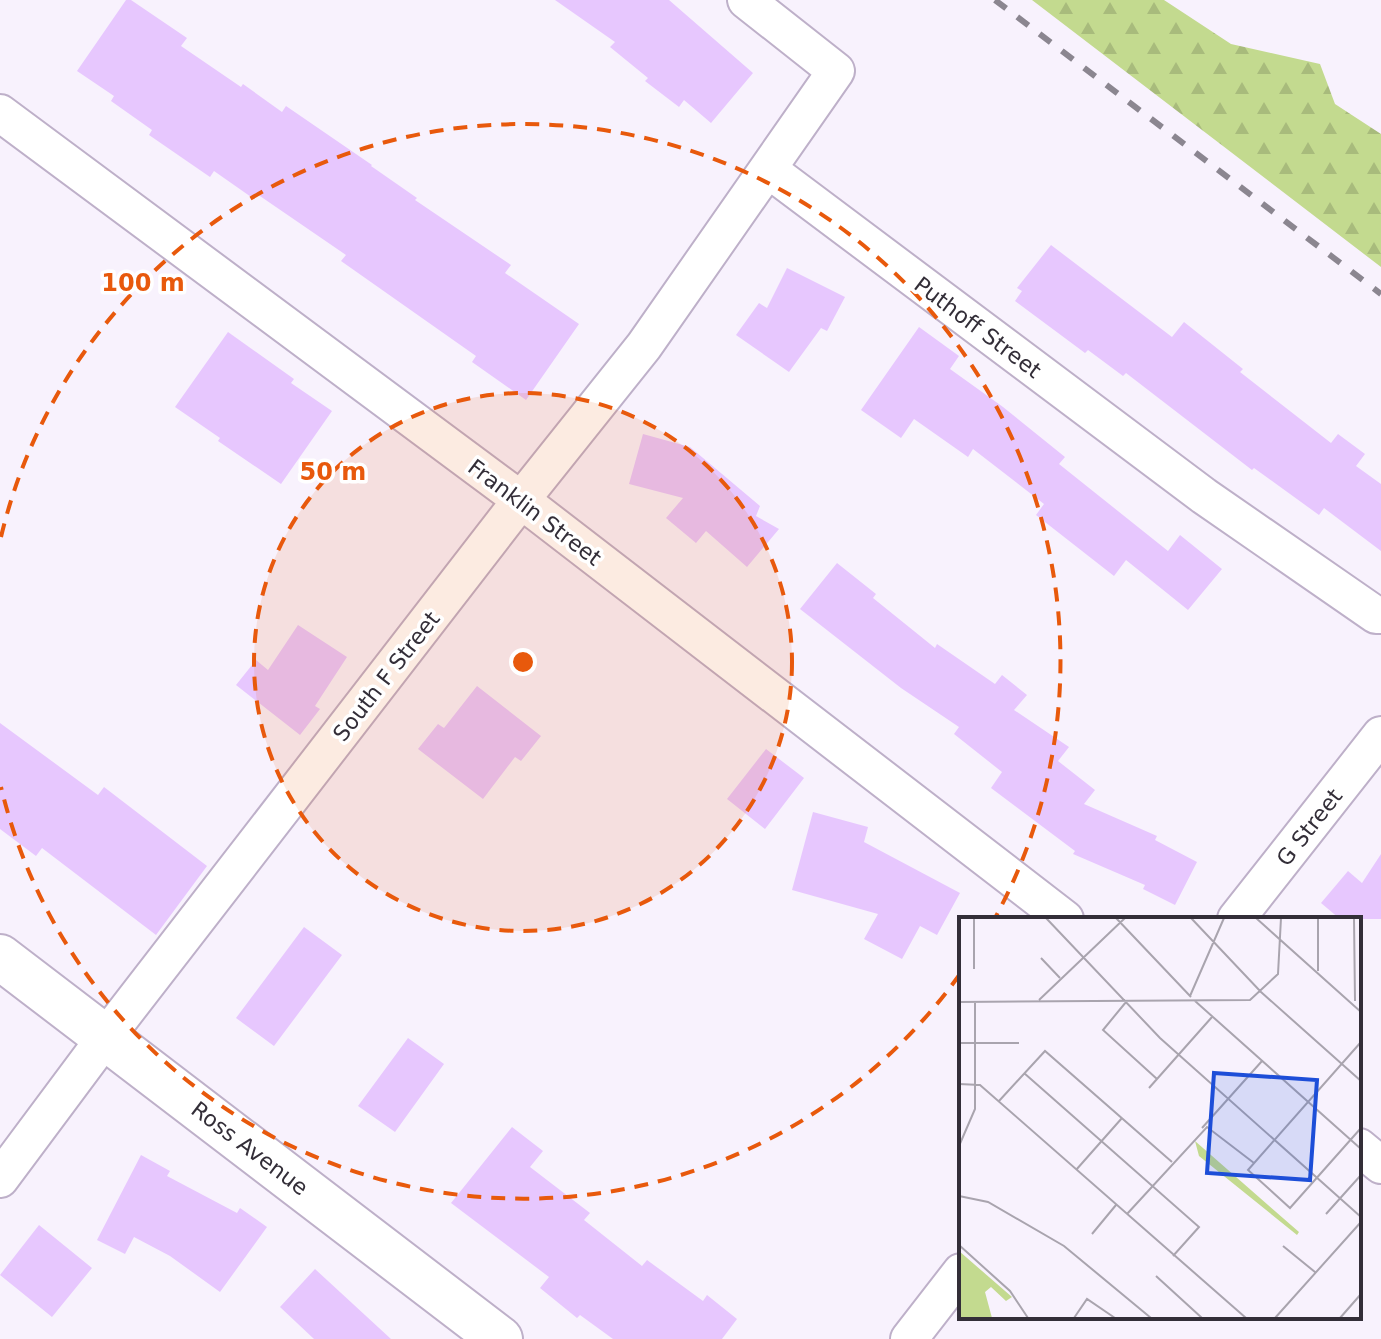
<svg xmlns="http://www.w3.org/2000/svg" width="1381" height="1339" font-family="'DejaVu Sans',sans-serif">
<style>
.forest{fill:url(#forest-firs)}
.building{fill:#e7c7fe}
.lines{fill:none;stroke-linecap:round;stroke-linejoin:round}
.minor-casing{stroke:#beb0c9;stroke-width:40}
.major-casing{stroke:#beb0c9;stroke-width:48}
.minor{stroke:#fff;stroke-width:36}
.major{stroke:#fff;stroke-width:44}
.rail{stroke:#8b8690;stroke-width:6;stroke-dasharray:14 14;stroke-linecap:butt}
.ring{fill:none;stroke:#e8590c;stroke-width:4;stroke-dasharray:14 10}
.labels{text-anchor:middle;stroke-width:7;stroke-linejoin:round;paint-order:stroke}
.street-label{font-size:22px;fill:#332e38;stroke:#fff}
.inset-road{fill:none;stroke:#a9a4ae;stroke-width:2}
.view{fill:#1d4ed8;fill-opacity:0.15;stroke:#1d4ed8;stroke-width:4}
.inset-edge{fill:none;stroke:#332e38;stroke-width:4}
.centre{fill:#e8590c;stroke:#fff;stroke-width:4}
.ring-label{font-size:24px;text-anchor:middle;font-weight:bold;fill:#e8590c;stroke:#fff;stroke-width:7;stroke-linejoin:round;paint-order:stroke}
</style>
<defs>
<pattern id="forest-firs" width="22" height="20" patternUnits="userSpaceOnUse" patternTransform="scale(2)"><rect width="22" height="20" fill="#c3da8f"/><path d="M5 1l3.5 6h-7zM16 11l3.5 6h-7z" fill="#a8bb7c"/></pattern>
</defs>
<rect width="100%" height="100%" fill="#f8f2fd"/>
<path class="forest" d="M 1032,0 L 1164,0 L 1231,44 L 1320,64 L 1335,104 L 1381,134 L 1381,267 Z"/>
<path class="building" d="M 126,0 L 131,0 L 187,38 L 181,46 L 241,87 L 243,84 L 282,112 L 286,106 L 372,165 L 371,166 L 417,198 L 415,200 L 511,265 L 505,273 L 579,324 L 526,400 L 472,362 L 476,356 L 341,261 L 346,255 L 257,194 L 254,199 L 214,171 L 210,177 L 149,135 L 152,130 L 111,101 L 114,96 L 77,71 Z
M 555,0 L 669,0 L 753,73 L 711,123 L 684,100 L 679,107 L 645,81 L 648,78 L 610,47 L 615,42 Z
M 1051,245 L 1172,337 L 1184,322 L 1243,369 L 1240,372 L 1331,443 L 1338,434 L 1365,454 L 1356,466 L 1381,484 L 1381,551 L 1324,508 L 1319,515 L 1254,468 L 1252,470 L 1126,373 L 1123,376 L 1088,350 L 1085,353 L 1015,301 L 1022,291 L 1017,288 Z
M 787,268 L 845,297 L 827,331 L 821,328 L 789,372 L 736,335 L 759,303 L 767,308 Z
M 919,327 L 959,356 L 950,369 L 1003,407 L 1065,457 L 1059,464 L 1168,551 L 1180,535 L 1222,569 L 1188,610 L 1126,560 L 1114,576 L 1036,515 L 1044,504 L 973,449 L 968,457 L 914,419 L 901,438 L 861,410 Z
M 228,332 L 294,379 L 291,383 L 332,411 L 281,484 L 218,441 L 220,438 L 175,407 Z
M 643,434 L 690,447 L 760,506 L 756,516 L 779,529 L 747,567 L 706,531 L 696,543 L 666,518 L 683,498 L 629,484 Z
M 837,563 L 876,594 L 873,598 L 935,648 L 937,644 L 995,684 L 1002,675 L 1027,695 L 1014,710 L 1069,747 L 1058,761 L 1095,790 L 1084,804 L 1157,836 L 1155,840 L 1197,862 L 1175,905 L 1143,889 L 1145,885 L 1073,854 L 1075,851 L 991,788 L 1002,772 L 954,734 L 959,727 L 901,688 L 800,609 Z
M 298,625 L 347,657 L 315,706 L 320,709 L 300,735 L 236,685 L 256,660 L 268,670 Z
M 477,686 L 541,736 L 521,761 L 515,757 L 483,799 L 418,749 L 438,724 L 444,728 Z
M 0,723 L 98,795 L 104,787 L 207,866 L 156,935 L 42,848 L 36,856 L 0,829 Z
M 766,749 L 804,778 L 765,829 L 727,799 Z
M 813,812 L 868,827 L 864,842 L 960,893 L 937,935 L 920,926 L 902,959 L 864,939 L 878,914 L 792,890 Z
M 1381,854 L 1381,919 L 1340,919 L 1321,903 L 1348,871 L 1362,883 Z
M 304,927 L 342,955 L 274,1046 L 236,1018 Z
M 408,1038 L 444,1064 L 395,1132 L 358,1106 Z
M 512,1127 L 543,1151 L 530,1167 L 590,1213 L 584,1220 L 642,1266 L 647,1260 L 703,1301 L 707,1295 L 737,1319 L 722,1339 L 613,1339 L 580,1315 L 577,1318 L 540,1288 L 549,1277 L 451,1203 Z
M 141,1155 L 170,1171 L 167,1176 L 237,1213 L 240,1208 L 267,1227 L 220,1292 L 170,1256 L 134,1237 L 125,1254 L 97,1240 Z
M 39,1225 L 92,1268 L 52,1317 L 0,1275 Z
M 315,1269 L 391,1339 L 314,1339 L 280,1307 Z"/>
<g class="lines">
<g class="minor-casing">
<path id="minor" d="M 0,113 L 521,500 L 1065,919
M 769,170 L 1204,496 L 1376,615 L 1381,615
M 1236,919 L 1381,735
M 1359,1147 L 1381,1165
M 0,1179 L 105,1038 L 521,500 L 644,346 L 836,71 L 746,0
M 909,1339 L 961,1272"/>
</g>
<g class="major-casing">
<path id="major" d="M 0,957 L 500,1339"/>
</g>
<use href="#minor" class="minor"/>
<use href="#major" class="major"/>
<path class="rail" d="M 995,0 L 1381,294"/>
</g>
<circle cx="523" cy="662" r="269" fill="#e8590c" fill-opacity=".12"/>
<g class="ring">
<circle cx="523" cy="662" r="269"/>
<path d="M960 974A537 537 0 0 1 1 787M1 537A537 537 0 1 1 995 918"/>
</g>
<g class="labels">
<g class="street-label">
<text transform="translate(978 327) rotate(37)" y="8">Puthoff Street</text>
<text transform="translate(535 512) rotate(37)" y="8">Franklin Street</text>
<text transform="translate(386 676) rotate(-52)" y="8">South F Street</text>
<text transform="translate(1309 827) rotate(-52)" y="8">G Street</text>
<text transform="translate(250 1148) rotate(37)" y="8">Ross Avenue</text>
</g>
</g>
<g transform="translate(959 917)">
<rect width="402" height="402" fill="#f8f2fd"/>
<path d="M 236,224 L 340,315 L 338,318 L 240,239 ZM 0,334 L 53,380 L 47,384 L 32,370 L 26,375 L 33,401 L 0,401 Z" fill="#c3da8f"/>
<path class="inset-road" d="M 15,1 L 15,52M 87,1 L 201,121 L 402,300M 157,1 L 232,80M 232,1 L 302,75 L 402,164M 297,1 L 402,95M 395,1 L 396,84M 82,41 L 101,61M 359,54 L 359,1M 231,79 L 265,1M 80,83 L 166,1M 236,84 L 402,232M 0,85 L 291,83 L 319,57 L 322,1M 167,85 L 144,113 L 198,162M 402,125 L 289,253 L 331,291 L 402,211M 0,126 L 60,126M 65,156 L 240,310 L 214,339M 0,167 L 21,168 L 287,401M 190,171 L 253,100M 40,184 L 86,134 L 213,245M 243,211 L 303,144M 0,229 L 16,192 L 16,85M 117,253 L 163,201M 0,279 L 29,285 L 105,329 L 192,401M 168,297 L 248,210 L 295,246M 367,297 L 402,258M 133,317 L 157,288M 0,328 L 51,374 L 69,401M 324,329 L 356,355M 197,359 L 243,401M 115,401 L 128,382 L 156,401M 316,401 L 402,305M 381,401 L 402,377"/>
<path class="view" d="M 255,156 L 358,163 L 351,263 L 248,256 Z"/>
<rect width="402" height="402" class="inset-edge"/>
</g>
<circle cx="523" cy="662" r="12" class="centre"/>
<g class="ring-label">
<text x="143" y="291">100 m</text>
<text x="333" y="480">50 m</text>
</g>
</svg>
